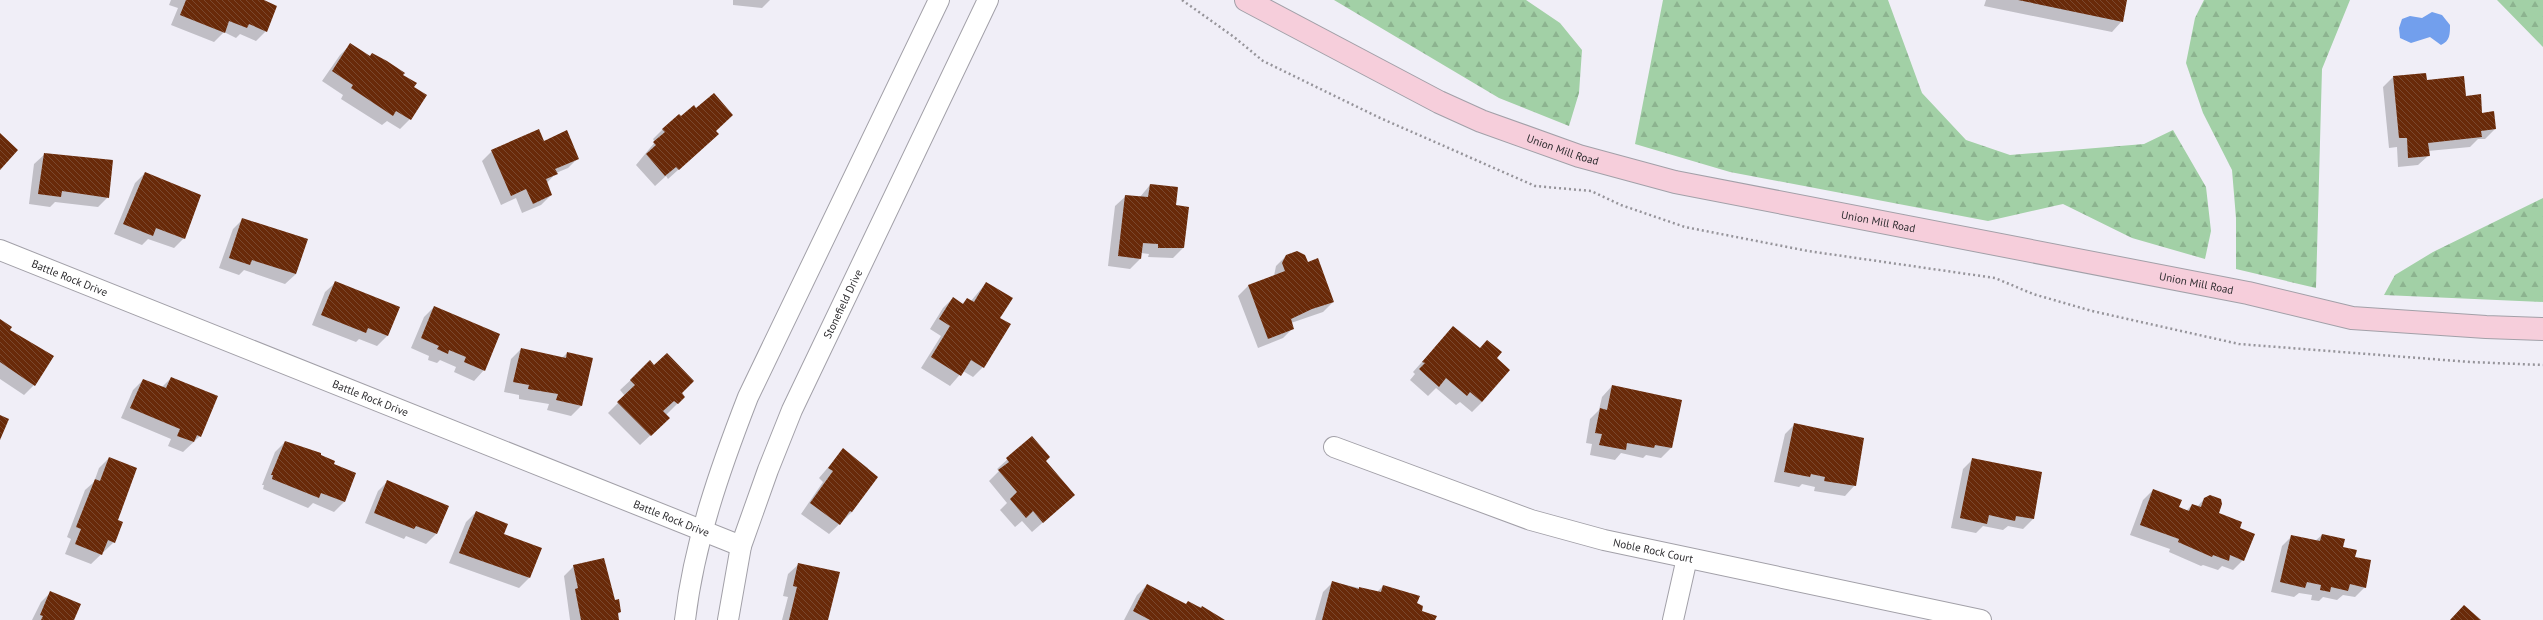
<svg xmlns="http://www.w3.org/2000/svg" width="2543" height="620" font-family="'PT Sans',sans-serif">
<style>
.forest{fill:url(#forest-firs)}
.water{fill:#729fed}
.shadow{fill:#0003}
.building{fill:url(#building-back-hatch)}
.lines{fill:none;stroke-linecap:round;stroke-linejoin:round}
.street-casing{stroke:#a2a0a8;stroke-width:22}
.secondary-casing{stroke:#a2a0a8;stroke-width:24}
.path{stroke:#96949a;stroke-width:2.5;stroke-dasharray:2 3;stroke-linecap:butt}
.street{stroke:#fff;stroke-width:20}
.secondary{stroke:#f6cedb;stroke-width:22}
.labels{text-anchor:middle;stroke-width:4;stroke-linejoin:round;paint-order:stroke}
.street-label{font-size:11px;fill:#2c2b2e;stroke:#fdfcfe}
</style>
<defs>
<pattern id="forest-firs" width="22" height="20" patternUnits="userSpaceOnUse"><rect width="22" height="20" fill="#a2d0a6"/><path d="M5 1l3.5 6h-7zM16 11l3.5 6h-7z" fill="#8cb38f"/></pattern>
<pattern id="building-back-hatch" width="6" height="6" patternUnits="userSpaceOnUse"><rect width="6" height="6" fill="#692a09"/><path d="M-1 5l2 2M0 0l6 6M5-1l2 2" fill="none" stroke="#7a482e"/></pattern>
</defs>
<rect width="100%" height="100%" fill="#f0eef7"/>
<path class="forest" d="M 1334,0 L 1526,0 L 1560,23 L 1582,50 L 1579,93 L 1569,126 L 1499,98 Z
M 1663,0 L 1888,0 L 1922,93 L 1966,140 L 2010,155 L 2144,144 L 2173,130 L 2206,187 L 2211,231 L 2205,259 L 2132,238 L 2063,204 L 1988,221 L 1730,172 L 1635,144 Z
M 2204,0 L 2350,0 L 2322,69 L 2316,288 L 2236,269 L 2236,218 L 2232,170 L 2203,113 L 2186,63 L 2195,18 Z
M 2497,0 L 2543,0 L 2543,47 Z
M 2543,198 L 2543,302 L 2384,295 L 2395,275 L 2433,252 Z"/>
<path class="water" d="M 2432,12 L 2442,15 L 2450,25 C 2450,34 2450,41 2441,45 L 2430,37 L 2411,43 L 2400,38 L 2399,28 L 2402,19 L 2410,16 L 2422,18 Z"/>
<path class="shadow" d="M 171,0 L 261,0 L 266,31 L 256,41 L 240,34 L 236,38 L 224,32 L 214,42 L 171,25 L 178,8 L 169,5 Z
M 733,0 L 770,0 L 762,8 L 733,5 Z
M 1986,0 L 2126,0 L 2122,21 L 2112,32 L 1984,6 Z
M 350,45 L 369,57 L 372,54 L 402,75 L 413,87 L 410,119 L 400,129 L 387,121 L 382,125 L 341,99 L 343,95 L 322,81 L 340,55 Z
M 2393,77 L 2426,81 L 2482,114 L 2495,129 L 2485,139 L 2478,139 L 2470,147 L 2428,151 L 2429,155 L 2418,165 L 2398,167 L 2397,147 L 2389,148 L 2383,87 Z
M 696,110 L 715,131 L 707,144 L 668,179 L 666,176 L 655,186 L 636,165 L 655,142 L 653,139 L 663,129 Z
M 543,142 L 578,158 L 568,168 L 556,173 L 546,184 L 551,195 L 541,205 L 522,213 L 516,198 L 501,205 L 482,161 L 492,151 Z
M 45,154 L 108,197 L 98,207 L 55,202 L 50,207 L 29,204 L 34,164 Z
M 145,173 L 184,238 L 174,248 L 148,239 L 142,245 L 114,234 L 135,183 Z
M 1150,185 L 1175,206 L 1183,248 L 1173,258 L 1148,257 L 1149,254 L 1141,253 L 1140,259 L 1130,269 L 1108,266 L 1115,206 L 1126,196 L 1140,197 Z
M 243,219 L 307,239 L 296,274 L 285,284 L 244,270 L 239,275 L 219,268 L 233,229 Z
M 1287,255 L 1307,264 L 1333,302 L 1323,312 L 1291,323 L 1293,328 L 1283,338 L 1258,348 L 1238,296 L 1248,286 L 1274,276 L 1276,266 Z
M 336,282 L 399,308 L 387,336 L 377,346 L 359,339 L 356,342 L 312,325 L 325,292 Z
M 986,283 L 999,318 L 983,367 L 973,377 L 963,371 L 950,386 L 921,368 L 941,336 L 930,329 L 943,308 L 953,298 L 962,304 L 967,299 L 971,301 Z
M 434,307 L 484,370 L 474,381 L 454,372 L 456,367 L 440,360 L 437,363 L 428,360 L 429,356 L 411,348 L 424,317 Z
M 0,320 L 9,330 L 52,356 L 34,385 L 24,395 L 0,379 Z
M 1453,327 L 1479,349 L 1495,358 L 1482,402 L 1472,412 L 1460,402 L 1456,405 L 1436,388 L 1428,396 L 1410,380 L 1415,374 L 1413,372 Z
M 521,349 L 562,358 L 567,353 L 581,406 L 571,416 L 547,410 L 549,404 L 519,399 L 519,395 L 504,392 L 511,359 Z
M 650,362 L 684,397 L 666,415 L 669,418 L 640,445 L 608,413 L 625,396 L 620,390 Z
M 171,378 L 200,436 L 183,452 L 168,446 L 171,439 L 121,418 L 133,390 L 143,380 L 162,387 Z
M 1612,386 L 1681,400 L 1671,448 L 1661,458 L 1646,455 L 1643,458 L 1621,453 L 1615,460 L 1590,455 L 1592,444 L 1586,443 L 1590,419 L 1599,410 L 1602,397 Z
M 1795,424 L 1855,485 L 1845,496 L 1814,491 L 1815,487 L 1802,484 L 1799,487 L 1774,482 L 1785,434 Z
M 1032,437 L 1045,461 L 1074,495 L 1032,532 L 1022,521 L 1015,527 L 1000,510 L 1007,503 L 989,481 L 999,471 L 997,469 Z
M 285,442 L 320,454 L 333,464 L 355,474 L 344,502 L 334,512 L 313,503 L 308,508 L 263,489 L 264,485 L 262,485 L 275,452 Z
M 843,450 L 868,468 L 852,512 L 829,534 L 801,514 L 823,482 L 819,478 Z
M 109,458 L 117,521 L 114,542 L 91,564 L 65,554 L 71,539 L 67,537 L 85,490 L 94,482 L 99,468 Z
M 1973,459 L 2041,473 L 2033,519 L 2023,529 L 2008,526 L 2003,530 L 1983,526 L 1976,533 L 1951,528 L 1963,469 Z
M 388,481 L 436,534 L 426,544 L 406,536 L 404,539 L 365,523 L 378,491 Z
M 2153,490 L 2186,511 L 2192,505 L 2197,507 L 2205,498 L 2218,514 L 2238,528 L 2243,560 L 2233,570 L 2222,566 L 2218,570 L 2203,565 L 2201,566 L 2169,552 L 2170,549 L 2130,535 L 2143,500 Z
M 476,512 L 502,534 L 529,578 L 519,588 L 449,563 L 466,522 Z
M 2322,535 L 2354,558 L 2365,587 L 2355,597 L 2343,595 L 2337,600 L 2323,597 L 2319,601 L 2311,600 L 2312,595 L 2299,593 L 2294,597 L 2271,592 L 2282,546 L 2292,536 L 2315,541 Z
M 799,564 L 827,620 L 782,620 L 788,597 L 783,596 L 788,574 Z
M 574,566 L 614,601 L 620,612 L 617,615 L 618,620 L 570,620 L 564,576 Z
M 1333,582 L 1377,592 L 1383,586 L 1416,604 L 1420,612 L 1434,620 L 1315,620 L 1323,592 Z
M 1147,585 L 1186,605 L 1202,607 L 1223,620 L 1124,620 L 1137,595 Z
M 51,592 L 74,620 L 32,620 L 41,602 Z"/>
<path class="building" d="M 186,0 L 264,0 L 277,6 L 267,32 L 249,24 L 247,28 L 229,21 L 225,33 L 180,15 Z
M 2018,0 L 2127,0 L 2123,22 Z
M 350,43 L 370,56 L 372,53 L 387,61 L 405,73 L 403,75 L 417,83 L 414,87 L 427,95 L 411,120 L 396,111 L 393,116 L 351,88 L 353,85 L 332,71 Z
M 2426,73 L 2427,80 L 2464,76 L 2466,96 L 2481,94 L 2482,113 L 2494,111 L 2496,129 L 2481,131 L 2482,137 L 2428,143 L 2430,156 L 2408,158 L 2407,138 L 2399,138 L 2393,76 Z
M 714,93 L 733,115 L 716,131 L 719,134 L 679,170 L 676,167 L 665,176 L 646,154 L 656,145 L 653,142 L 665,132 L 662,129 L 679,114 L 681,116 L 694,105 L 696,108 Z
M 539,129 L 544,141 L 567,130 L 579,159 L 555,169 L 558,174 L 546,179 L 552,195 L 533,204 L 526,189 L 511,196 L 491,150 Z
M 0,133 L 18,150 L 0,170 Z
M 44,153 L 113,160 L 109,198 L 62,191 L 61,197 L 38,194 Z
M 145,172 L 201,195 L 185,239 L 156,228 L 153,236 L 123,224 Z
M 1150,184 L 1178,187 L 1176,205 L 1189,207 L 1184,248 L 1158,248 L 1158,244 L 1143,243 L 1141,259 L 1118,256 L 1125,195 L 1148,197 Z
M 242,218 L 308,239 L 296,274 L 252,260 L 250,265 L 229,258 Z
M 1297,251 L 1305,255 L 1308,262 L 1318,258 L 1334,302 L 1312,309 L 1291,319 L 1294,329 L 1268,339 L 1248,285 L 1285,271 L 1282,263 L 1286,255 Z
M 335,281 L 400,307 L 388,336 L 368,328 L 366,333 L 321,315 Z
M 986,282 L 1013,298 L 1000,318 L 1011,324 L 984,368 L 971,360 L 961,376 L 931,357 L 950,326 L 939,319 L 953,297 L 963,304 L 967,298 L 974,302 Z
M 434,306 L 500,334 L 485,371 L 464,362 L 466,357 L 449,350 L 448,354 L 437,349 L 439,346 L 421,338 Z
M 0,319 L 12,327 L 10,330 L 54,356 L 35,386 L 0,362 Z
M 1453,326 L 1480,348 L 1487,340 L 1502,352 L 1497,358 L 1510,370 L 1482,402 L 1470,392 L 1467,396 L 1446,378 L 1439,387 L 1419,369 L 1425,363 L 1422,362 Z
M 521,348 L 566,358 L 567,352 L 593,358 L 582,406 L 556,400 L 558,394 L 528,389 L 529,385 L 513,382 Z
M 667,353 L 694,381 L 682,393 L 685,397 L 678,404 L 674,401 L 663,411 L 670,418 L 651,436 L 617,402 L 635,385 L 630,380 L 650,360 L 654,365 Z
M 171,377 L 218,396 L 201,437 L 197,435 L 194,442 L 177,436 L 180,429 L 130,408 L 143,379 L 166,388 Z
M 1612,385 L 1682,400 L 1672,448 L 1655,445 L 1654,448 L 1627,443 L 1626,450 L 1599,445 L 1602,434 L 1595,433 L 1600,408 L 1607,410 Z
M 0,415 L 9,419 L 0,440 Z
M 1794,423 L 1864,438 L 1856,486 L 1824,481 L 1825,477 L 1811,474 L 1810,477 L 1784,472 Z
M 1032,436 L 1050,457 L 1046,461 L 1075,495 L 1043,523 L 1033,511 L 1026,518 L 1010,499 L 1017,492 L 998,470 L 1009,462 L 1006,458 Z
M 285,441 L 321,453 L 321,455 L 335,461 L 334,464 L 356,473 L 345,502 L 321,493 L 319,498 L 272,479 L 273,475 L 271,475 Z
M 843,448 L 878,477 L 852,512 L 850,511 L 840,525 L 810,503 L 833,471 L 828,468 Z
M 109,457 L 137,468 L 118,520 L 123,522 L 115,543 L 108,540 L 102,555 L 75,544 L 81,529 L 76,527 L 95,479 L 100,481 Z
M 1972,458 L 2042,472 L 2034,519 L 2016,516 L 2015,521 L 1989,515 L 1987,524 L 1960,518 Z
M 387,480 L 449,506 L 437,534 L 416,526 L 414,529 L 374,513 Z
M 2153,489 L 2182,500 L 2179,507 L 2189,511 L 2192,504 L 2201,507 L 2204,498 L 2210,495 L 2221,499 L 2222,504 L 2219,513 L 2242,522 L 2240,528 L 2255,534 L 2244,561 L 2230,555 L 2229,561 L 2213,555 L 2212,557 L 2178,542 L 2179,539 L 2140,525 Z
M 476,511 L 508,524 L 504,534 L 542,548 L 530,578 L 459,553 Z
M 2322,534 L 2345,539 L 2343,547 L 2357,550 L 2355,557 L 2371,560 L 2366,588 L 2350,584 L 2348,591 L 2331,587 L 2330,592 L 2320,590 L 2321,585 L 2307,582 L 2305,588 L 2280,582 L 2291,535 L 2320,541 Z
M 604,558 L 615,600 L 619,599 L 621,612 L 618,613 L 619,620 L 581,620 L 575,589 L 578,588 L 573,565 Z
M 798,563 L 840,572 L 828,620 L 789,620 L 797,587 L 793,586 Z
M 1332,581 L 1359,589 L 1359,587 L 1381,592 L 1383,585 L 1420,596 L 1417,603 L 1423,606 L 1422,611 L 1437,616 L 1435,620 L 1322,620 Z
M 1147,584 L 1186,604 L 1188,601 L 1201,608 L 1202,606 L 1225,620 L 1150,620 L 1133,611 Z
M 50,591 L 81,604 L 74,620 L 41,620 L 43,616 L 40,615 Z
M 2464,605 L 2481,620 L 2450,620 Z"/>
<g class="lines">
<g class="street-casing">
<g id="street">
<path id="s1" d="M 0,250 L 741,546"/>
<path id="s2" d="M 1334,447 L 1531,520 L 1604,540 L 1981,620"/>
<path d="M 685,620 C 694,543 720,469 748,397 L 939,0"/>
<path id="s3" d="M 728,620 L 741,546 L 768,470 L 792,410 L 988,0"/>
<path d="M 1673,620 L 1687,558"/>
</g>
</g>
<g class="secondary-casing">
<g id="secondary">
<path id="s4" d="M 1246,0 L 1439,102 L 1481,121 L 1579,156 L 1675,182 L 2248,293 L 2352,318 L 2486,327 L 2543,329"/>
</g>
</g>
<path class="path" d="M 1182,0 L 1234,37 L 1263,61 L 1378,117 L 1535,186 L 1591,191 L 1621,205 L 1685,227 L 1808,251 L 1995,278 L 2033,294 L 2092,311 L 2239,344 L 2470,362 L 2543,365"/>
<use href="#street" class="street"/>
<use href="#secondary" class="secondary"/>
</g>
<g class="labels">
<g class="street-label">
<text dy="4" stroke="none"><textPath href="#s4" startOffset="351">Union Mill Road</textPath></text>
<text dy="4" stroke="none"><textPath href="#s4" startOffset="675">Union Mill Road</textPath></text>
<text dy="4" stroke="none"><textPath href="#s1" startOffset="75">Battle Rock Drive</textPath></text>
<text dy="4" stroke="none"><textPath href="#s4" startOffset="999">Union Mill Road</textPath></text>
<text dy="4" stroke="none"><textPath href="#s3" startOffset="338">Stonefield Drive</textPath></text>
<text dy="4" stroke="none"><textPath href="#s1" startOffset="399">Battle Rock Drive</textPath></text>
<text dy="4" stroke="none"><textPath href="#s1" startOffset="723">Battle Rock Drive</textPath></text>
<text dy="4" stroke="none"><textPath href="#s2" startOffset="336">Noble Rock Court</textPath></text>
</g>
</g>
</svg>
